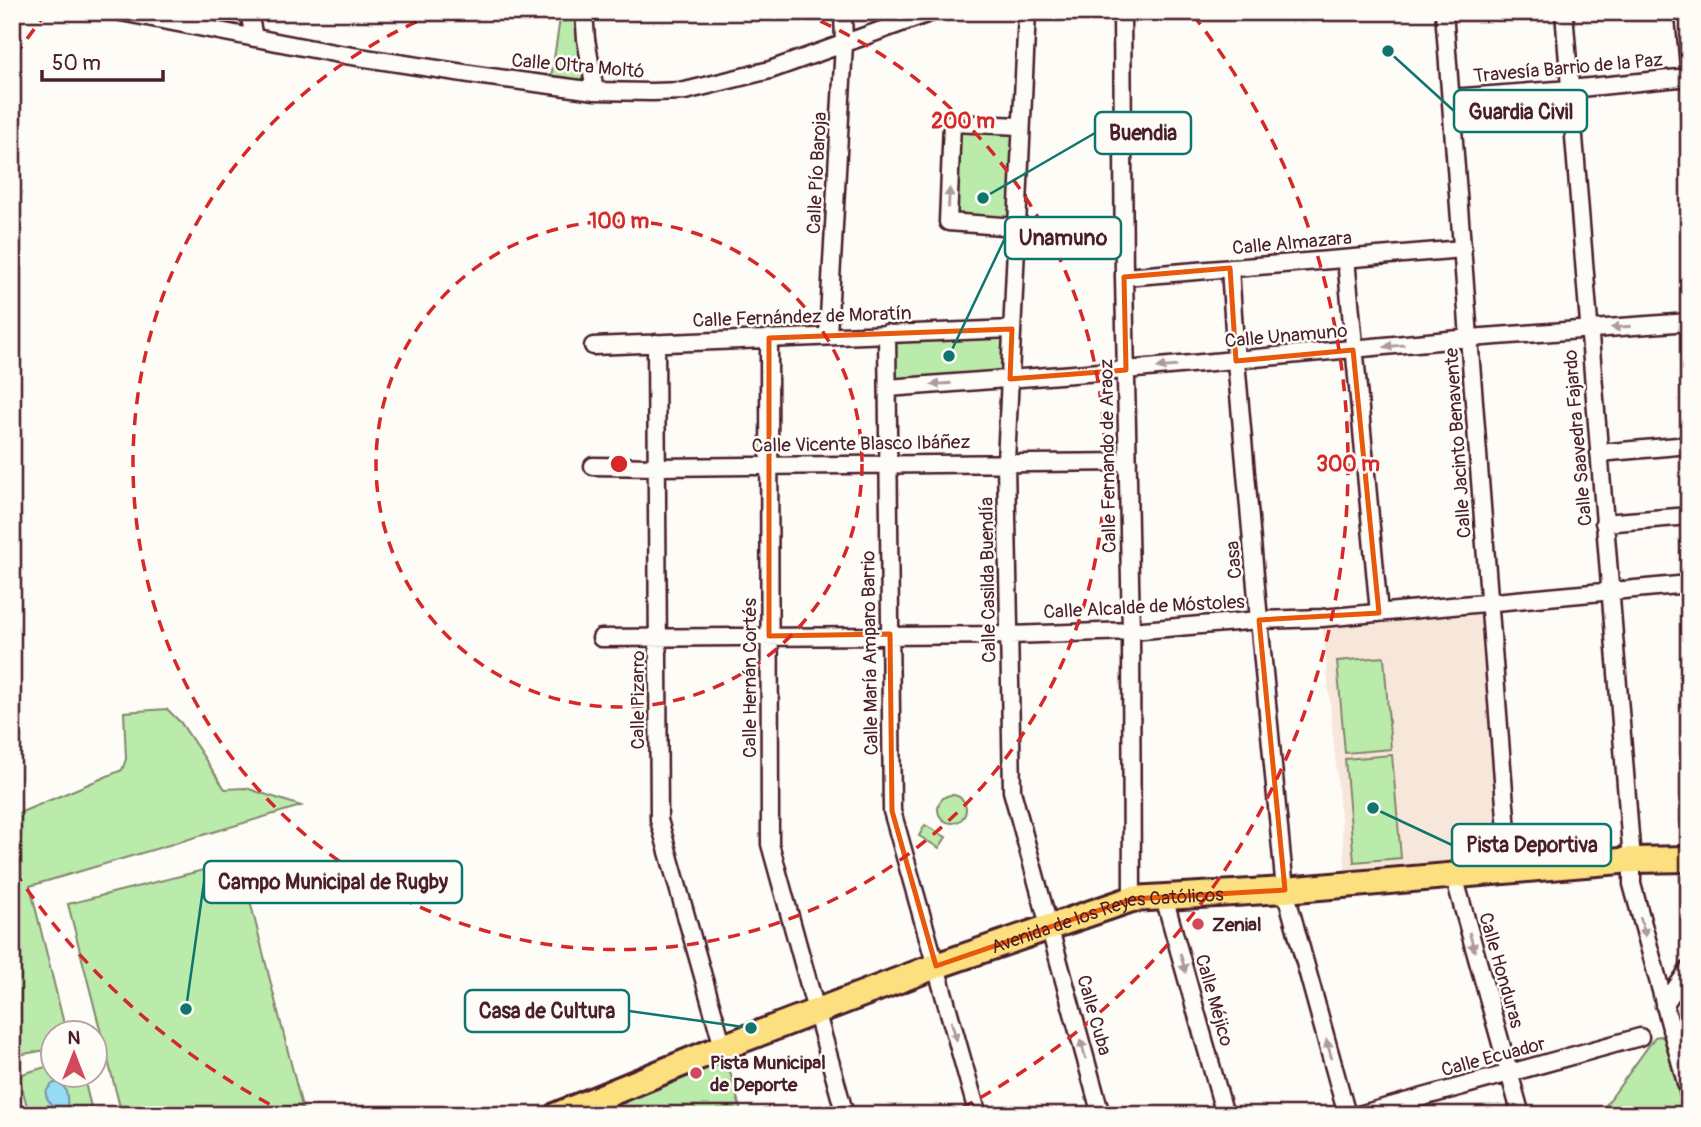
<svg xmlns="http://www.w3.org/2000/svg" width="1701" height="1127" font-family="Pangolin,sans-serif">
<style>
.built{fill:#f7e7db}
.green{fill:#bbebab;stroke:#82856b;stroke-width:2}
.water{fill:#95ddf7;stroke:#7791a5;stroke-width:2}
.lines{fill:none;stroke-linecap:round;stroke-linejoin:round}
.street-casing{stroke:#4a1f2b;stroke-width:21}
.primary-casing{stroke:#4a1f2b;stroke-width:30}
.street{stroke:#fdfcf7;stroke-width:16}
.primary{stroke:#fce080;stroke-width:24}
.oneway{fill:#ac999b}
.marked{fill:none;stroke:#e8590c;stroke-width:5;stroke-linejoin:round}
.ring{fill:none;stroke:#d62828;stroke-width:3.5;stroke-dasharray:12 9}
.poi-dot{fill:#d1495b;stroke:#fdfcf7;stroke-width:2.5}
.labels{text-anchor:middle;stroke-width:5;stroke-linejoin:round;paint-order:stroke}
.street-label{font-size:19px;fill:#4a1f2b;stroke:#fdfcf7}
.poi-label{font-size:19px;font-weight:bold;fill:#4a1f2b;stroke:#fdfcf7;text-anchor:start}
.centre{fill:#d62828;stroke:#fdfcf7;stroke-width:3.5}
.ring-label{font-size:21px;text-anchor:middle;font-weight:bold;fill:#d62828;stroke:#fdfcf7;stroke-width:5;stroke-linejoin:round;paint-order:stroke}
.leader{fill:none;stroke:#0f766e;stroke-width:2.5}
.callout-dot{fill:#0f766e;stroke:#fdfcf7;stroke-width:2.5}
.callout{fill:#fdfcf7;stroke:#0f766e;stroke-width:2.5}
.callout-label{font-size:21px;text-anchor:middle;font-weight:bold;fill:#4a1f2b}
</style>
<rect width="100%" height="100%" fill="#fdfcf7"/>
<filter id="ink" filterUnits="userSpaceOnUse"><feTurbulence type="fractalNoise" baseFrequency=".0143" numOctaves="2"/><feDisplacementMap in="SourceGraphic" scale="14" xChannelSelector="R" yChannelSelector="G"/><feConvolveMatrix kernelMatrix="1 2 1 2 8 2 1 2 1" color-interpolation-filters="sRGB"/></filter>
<g filter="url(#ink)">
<path class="built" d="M 1490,603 L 1510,870 L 1347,885 L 1322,618 Z"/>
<path class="green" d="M 561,12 L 584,12 L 595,91 L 550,85 Z
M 952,123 L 1021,126 L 1016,227 L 948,222 Z
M 1012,329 L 1010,379 L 888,388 L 887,333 Z
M 1384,657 L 1391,749 L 1345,753 L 1337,661 Z
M 167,709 L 181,723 L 225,789 L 246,788 L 301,806 L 30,886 L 66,1032 L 52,1032 L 52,1049 L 12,1056 L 12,816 L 122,770 L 126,759 L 124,712 Z
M 1392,755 L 1401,858 L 1354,862 L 1345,759 Z
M938 809a14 14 0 1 1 28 0a14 14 0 1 1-28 0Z
M 925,825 L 946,837 L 939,848 L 919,836 Z
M 240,861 L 304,1115 L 122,1115 L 68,904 Z
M 1660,1036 L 1664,1038 L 1684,1109 L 1665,1115 L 1599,1115 L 1655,1037 Z
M 723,1047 L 742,1115 L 598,1115 L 594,1100 Z
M 52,1065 L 52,1074 L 83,1075 L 93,1115 L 29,1115 L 19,1075 Z"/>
<path class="water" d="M 54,1083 L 60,1083 C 71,1092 65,1102 69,1115 L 56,1115 C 55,1101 35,1097 54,1083 Z"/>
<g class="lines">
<g class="street-casing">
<path id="street" d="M 121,12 L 339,54 L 483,76 L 595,91 L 652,92 L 685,91 L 770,70 L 932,12
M 249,12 L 254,38
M 584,12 L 586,39 L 595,91
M 1027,12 L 1006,462 L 1012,791 L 1101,1115
M 1122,12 L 1124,277 L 1131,631 L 1132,899
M 1444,12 L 1510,870
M 1564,12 L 1632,860 L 1632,884 L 1689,1094
M 1684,12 L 1689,67
M 1451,98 L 1570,89 L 1689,77
M 1016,227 L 948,222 L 952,123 L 1021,126
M 1346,259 L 1379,613
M 1230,268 L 1236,361 L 1259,620 L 1285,890 L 1347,1115
M 1124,277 L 1463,249
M 887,333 L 892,811 L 978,1115
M 828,335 L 844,44 L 843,12
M 769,338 L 770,844 L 845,1115
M 656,343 L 659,820 L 723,1047
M 593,346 L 1012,329
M 888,388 L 1126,370 L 1470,338 L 1689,322
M 1599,453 L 1689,445
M 593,466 L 658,467 L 1128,462
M 1604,523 L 1689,516
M 601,638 L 1010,635 L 1131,631 L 1259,620 L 1322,618 L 1689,584
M 1454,876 L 1521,1115
M 1164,897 L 1225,1115
M 1664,1005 L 1689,969
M 1671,1030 L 1689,1025
M 1358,1115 L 1640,1037"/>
</g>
<g class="primary-casing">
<g id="primary">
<path id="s1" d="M 557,1115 L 723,1047 L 936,966 L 1132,899 L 1285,890 L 1632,860 L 1689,859"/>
</g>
</g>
<use href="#street" class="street"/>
<use href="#primary" class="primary"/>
</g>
<defs><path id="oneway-solid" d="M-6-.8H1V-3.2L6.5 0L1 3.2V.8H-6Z" transform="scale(1.75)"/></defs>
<g class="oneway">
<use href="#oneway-solid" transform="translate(949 198) rotate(-87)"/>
<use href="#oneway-solid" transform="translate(1621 327) rotate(176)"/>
<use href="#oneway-solid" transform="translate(1394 346) rotate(174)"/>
<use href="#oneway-solid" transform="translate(1167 367) rotate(175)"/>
<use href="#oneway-solid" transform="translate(941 384) rotate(176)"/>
<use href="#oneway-solid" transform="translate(1643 927) rotate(75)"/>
<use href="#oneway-solid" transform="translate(1472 942) rotate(74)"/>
<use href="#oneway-solid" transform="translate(1183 963) rotate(74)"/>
<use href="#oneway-solid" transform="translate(954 1031) rotate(74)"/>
<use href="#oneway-solid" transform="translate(1083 1049) rotate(-106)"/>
<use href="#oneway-solid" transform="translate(1329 1049) rotate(-106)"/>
</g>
</g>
<path class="marked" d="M 1230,268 L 1236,361 L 1353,350 L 1379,613 L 1259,620 L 1285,890 L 1132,899 L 936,966 L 892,811 L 890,634 L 769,636 L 769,338 L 1012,329 L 1010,379 L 1126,370 L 1124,277 Z"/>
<g class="ring">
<circle cx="619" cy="464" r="243"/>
<path d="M801 13A486 486 0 1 1 437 13"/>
<path d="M288 1114A729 729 0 0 1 15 872M15 56A729 729 0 0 1 45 15M1193 15A729 729 0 0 1 950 1114"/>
</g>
<g class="poi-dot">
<circle cx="1198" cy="924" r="7"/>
<circle cx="696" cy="1073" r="7"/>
</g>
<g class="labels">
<g class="street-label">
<text transform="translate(578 65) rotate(5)" y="7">Calle Oltra Moltó</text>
<text transform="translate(1568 67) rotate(-5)" y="7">Travesía Barrio de la Paz</text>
<text transform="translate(816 173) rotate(-87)" y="7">Calle Pío Baroja</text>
<text transform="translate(1292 242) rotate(-5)" y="7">Calle Almazara</text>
<text transform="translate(802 316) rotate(-2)" y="7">Calle Fernández de Moratín</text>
<text transform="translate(1286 335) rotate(-5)" y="7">Calle Unamuno</text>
<text transform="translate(1577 438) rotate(-95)" y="7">Calle Saavedra Fajardo</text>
<text transform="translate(861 443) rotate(-1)" y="7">Calle Vicente Blasco Ibáñez</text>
<text transform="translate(1457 443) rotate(-94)" y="7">Calle Jacinto Benavente</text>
<text transform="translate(1107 456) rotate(-91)" y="7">Calle Fernando de Araoz</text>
<text transform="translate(1233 560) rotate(-95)" y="7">Casa</text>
<text transform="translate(987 580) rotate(-91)" y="7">Calle Casilda Buendía</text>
<text transform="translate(1144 606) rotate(-3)" y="7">Calle Alcalde de Móstoles</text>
<text transform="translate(869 653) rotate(-91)" y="7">Calle María Amparo Barrio</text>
<text transform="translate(749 678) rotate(-90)" y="7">Calle Hernán Cortés</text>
<text transform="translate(637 700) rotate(-90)" y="7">Calle Pizarro</text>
<text dy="7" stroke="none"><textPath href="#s1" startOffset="586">Avenida de los Reyes Católicos</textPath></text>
<text transform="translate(1502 970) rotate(74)" y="7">Calle Honduras</text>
<text transform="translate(1215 1000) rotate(74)" y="7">Calle Méjico</text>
<text transform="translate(1095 1015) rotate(74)" y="7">Calle Cuba</text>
<text transform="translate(1493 1056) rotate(-15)" y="7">Calle Ecuador</text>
</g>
<g class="poi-label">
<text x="1212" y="931">Zenial</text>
<text x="710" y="1069">Pista Municipal<tspan x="710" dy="22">de Deporte</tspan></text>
</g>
</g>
<circle cx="619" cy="464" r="10" class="centre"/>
<g class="ring-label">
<text x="963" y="128">200 m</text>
<text x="619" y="228">100 m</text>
<text x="1348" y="471">300 m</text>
</g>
<path class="leader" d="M1388 51L1454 111M983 198L1095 133M949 356L1005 238M1373 808L1452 845M186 1009L204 882M751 1028L629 1011"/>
<g class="callout-dot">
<circle cx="1388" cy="51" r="7"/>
<circle cx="983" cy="198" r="7"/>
<circle cx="949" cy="356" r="7"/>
<circle cx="1373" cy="808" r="7"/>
<circle cx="186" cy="1009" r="7"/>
<circle cx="751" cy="1028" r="7"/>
</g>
<g class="callout">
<rect x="1454" y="90" width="133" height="42" rx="7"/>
<rect x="1095" y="112" width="96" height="42" rx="7"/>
<rect x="1005" y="217" width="116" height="42" rx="7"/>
<rect x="1452" y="824" width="159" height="42" rx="7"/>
<rect x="204" y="861" width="258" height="42" rx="7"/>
<rect x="465" y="990" width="164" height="42" rx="7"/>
</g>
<g class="callout-label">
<text x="1521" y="119">Guardia Civil</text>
<text x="1143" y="140">Buendia</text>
<text x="1063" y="245">Unamuno</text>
<text x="1532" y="852">Pista Deportiva</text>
<text x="333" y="889">Campo Municipal de Rugby</text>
<text x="547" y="1018">Casa de Cultura</text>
</g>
<rect width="1701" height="1127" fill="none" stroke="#fdfcf7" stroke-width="42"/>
<rect x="21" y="21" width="1659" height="1085" fill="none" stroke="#4a1f2b" stroke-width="2.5" filter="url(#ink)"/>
<g transform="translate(74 1054)"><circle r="33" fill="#fdfcf7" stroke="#b5a4a5" stroke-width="2"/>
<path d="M0-5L12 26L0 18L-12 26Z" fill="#d1495b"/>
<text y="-10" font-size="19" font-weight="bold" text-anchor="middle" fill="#4a1f2b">N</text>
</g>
<path d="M42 70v10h121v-10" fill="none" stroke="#4a1f2b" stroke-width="3.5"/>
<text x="52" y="70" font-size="21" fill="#4a1f2b" stroke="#fdfcf7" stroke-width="5" paint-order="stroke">50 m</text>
</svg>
